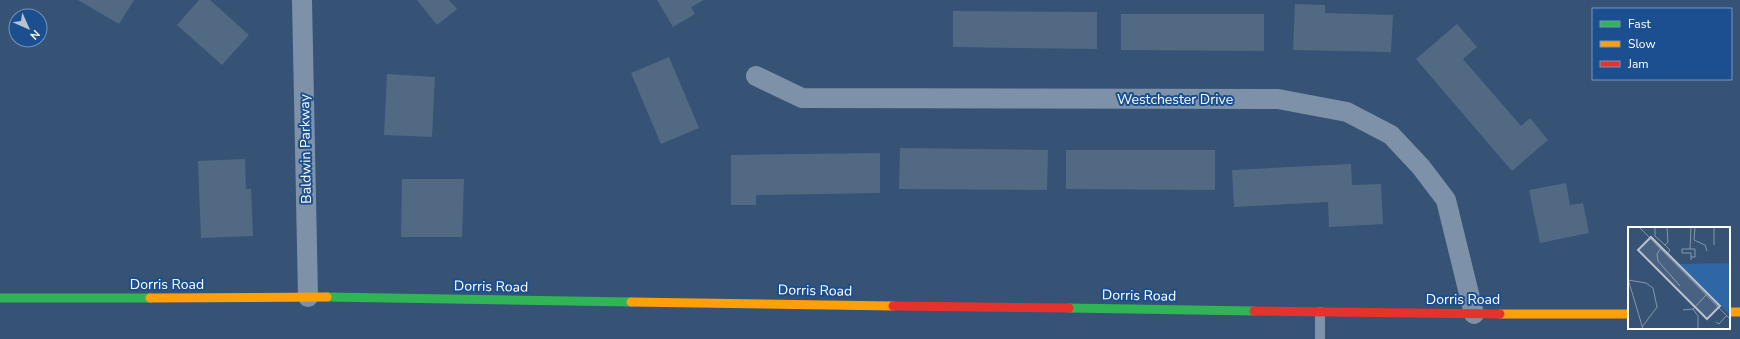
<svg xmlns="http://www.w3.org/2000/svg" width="1740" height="339" font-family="'Nunito Sans',sans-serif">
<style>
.building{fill:#526984}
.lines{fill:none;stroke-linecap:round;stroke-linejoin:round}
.lane{stroke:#7d92a8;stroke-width:10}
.street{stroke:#7d92a8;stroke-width:20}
.fast{stroke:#30b455;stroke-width:9}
.slow{stroke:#ff9f0a;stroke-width:9}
.jam{stroke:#e5322d;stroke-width:9}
.labels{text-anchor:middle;stroke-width:4;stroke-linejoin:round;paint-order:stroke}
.street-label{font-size:14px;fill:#fff;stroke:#1b4f8f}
.inset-road{fill:none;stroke:#8697ac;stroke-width:1}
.view{fill:#b9c2ce;fill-opacity:0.15;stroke:#b9c2ce;stroke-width:2}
.inset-edge{fill:none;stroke:#fff;stroke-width:2}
</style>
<rect width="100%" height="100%" fill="#365274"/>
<path class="building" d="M 78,0 L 134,0 L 119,24 Z
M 199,0 L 210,0 L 249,35 L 222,65 L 177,25 Z
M 417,0 L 449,0 L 457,9 L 437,25 Z
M 657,0 L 704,0 L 691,7 L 695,14 L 673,27 Z
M 1295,4 L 1325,5 L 1325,13 L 1393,15 L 1391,52 L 1293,50 Z
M 953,11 L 1097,12 L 1097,49 L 953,47 Z
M 1121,14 L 1264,14 L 1264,51 L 1121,50 Z
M 1457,24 L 1477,47 L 1463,59 L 1521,126 L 1530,118 L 1548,140 L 1512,171 L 1416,59 Z
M 669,57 L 699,128 L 661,144 L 631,73 Z
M 387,74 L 435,77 L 432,137 L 384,135 Z
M 900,148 L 1048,150 L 1047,190 L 899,189 Z
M 1066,150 L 1215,150 L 1215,190 L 1066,189 Z
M 880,153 L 880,193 L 756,195 L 756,205 L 731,205 L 731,155 Z
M 245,159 L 246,189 L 251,189 L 253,236 L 201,238 L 198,161 Z
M 1351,164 L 1352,185 L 1381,184 L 1383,224 L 1329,227 L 1328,202 L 1234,207 L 1232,170 Z
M 402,179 L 464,179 L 462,237 L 401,237 Z
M 1566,183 L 1570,205 L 1583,203 L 1589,233 L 1540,243 L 1529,190 Z"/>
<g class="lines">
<path class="lane" d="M 1320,312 L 1320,339"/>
<path class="street" d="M 302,0 L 308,297
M 756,76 L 802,98 L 1278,99 L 1347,112 L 1391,135 L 1421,167 L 1446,200 L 1474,314"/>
<path class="fast" d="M 327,297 L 631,302
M 0,298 L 150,298
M 1069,308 L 1254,311"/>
<path class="slow" d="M 150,298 L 327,297
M 631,302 L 893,306
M 1729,312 L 1740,312
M 1500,314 L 1629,314"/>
<path class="jam" d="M 893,306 L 1069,308
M 1254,311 L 1500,314"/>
</g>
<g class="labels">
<g class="street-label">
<text x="1175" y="104">Westchester Drive</text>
<text transform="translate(305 149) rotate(-91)" y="5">Baldwin Parkway</text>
<text x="167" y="289">Dorris Road</text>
<text transform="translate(491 286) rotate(1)" y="5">Dorris Road</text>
<text transform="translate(815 290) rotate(1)" y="5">Dorris Road</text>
<text transform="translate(1139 295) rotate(1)" y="5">Dorris Road</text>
<text x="1463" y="304">Dorris Road</text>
</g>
</g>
<g transform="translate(1628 227)">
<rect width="102" height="102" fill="#365274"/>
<path d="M 102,36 L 102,88 L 50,37 Z" fill="#2f66a5"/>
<path class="inset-road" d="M 11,0 L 102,92M 27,0 L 27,9 L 37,18 L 40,15 L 39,0M 67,0 L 66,13 L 77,18 L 79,24M 86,0 L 86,18M 37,18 L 42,23 L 39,27M 33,21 L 29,27 L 30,34 L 52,59M 62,22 L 63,0M 63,33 L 63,26 L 54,26 L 54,22 L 67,22 L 67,30 L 63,30M 0,52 L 15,102M 0,53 L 18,56 L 25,61 L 29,80 L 14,100M 65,82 L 70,89 L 70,102M 55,83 L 65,82 L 78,68M 88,95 L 91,97 L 99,88"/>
<path class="view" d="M 23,10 L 92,79 L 79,92 L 10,23 Z"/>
<rect width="102" height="102" class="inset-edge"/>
</g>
<rect x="1592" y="8" width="140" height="72" fill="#1b4f8f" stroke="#7695bc"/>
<rect x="1600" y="21" width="20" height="6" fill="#30b455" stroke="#7695bc"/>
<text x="1628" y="28" font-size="12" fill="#ffffff">Fast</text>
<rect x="1600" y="41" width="20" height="6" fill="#ff9f0a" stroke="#7695bc"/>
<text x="1628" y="48" font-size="12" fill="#ffffff">Slow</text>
<rect x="1600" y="61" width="20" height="6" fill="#e5322d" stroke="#7695bc"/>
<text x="1628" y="68" font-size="12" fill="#ffffff">Jam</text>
<g transform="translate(28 28) rotate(135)"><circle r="19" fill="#1b4f8f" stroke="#7695bc"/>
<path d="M0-3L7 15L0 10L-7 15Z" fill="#b9c2ce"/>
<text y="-6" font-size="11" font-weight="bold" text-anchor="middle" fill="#ffffff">N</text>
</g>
</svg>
